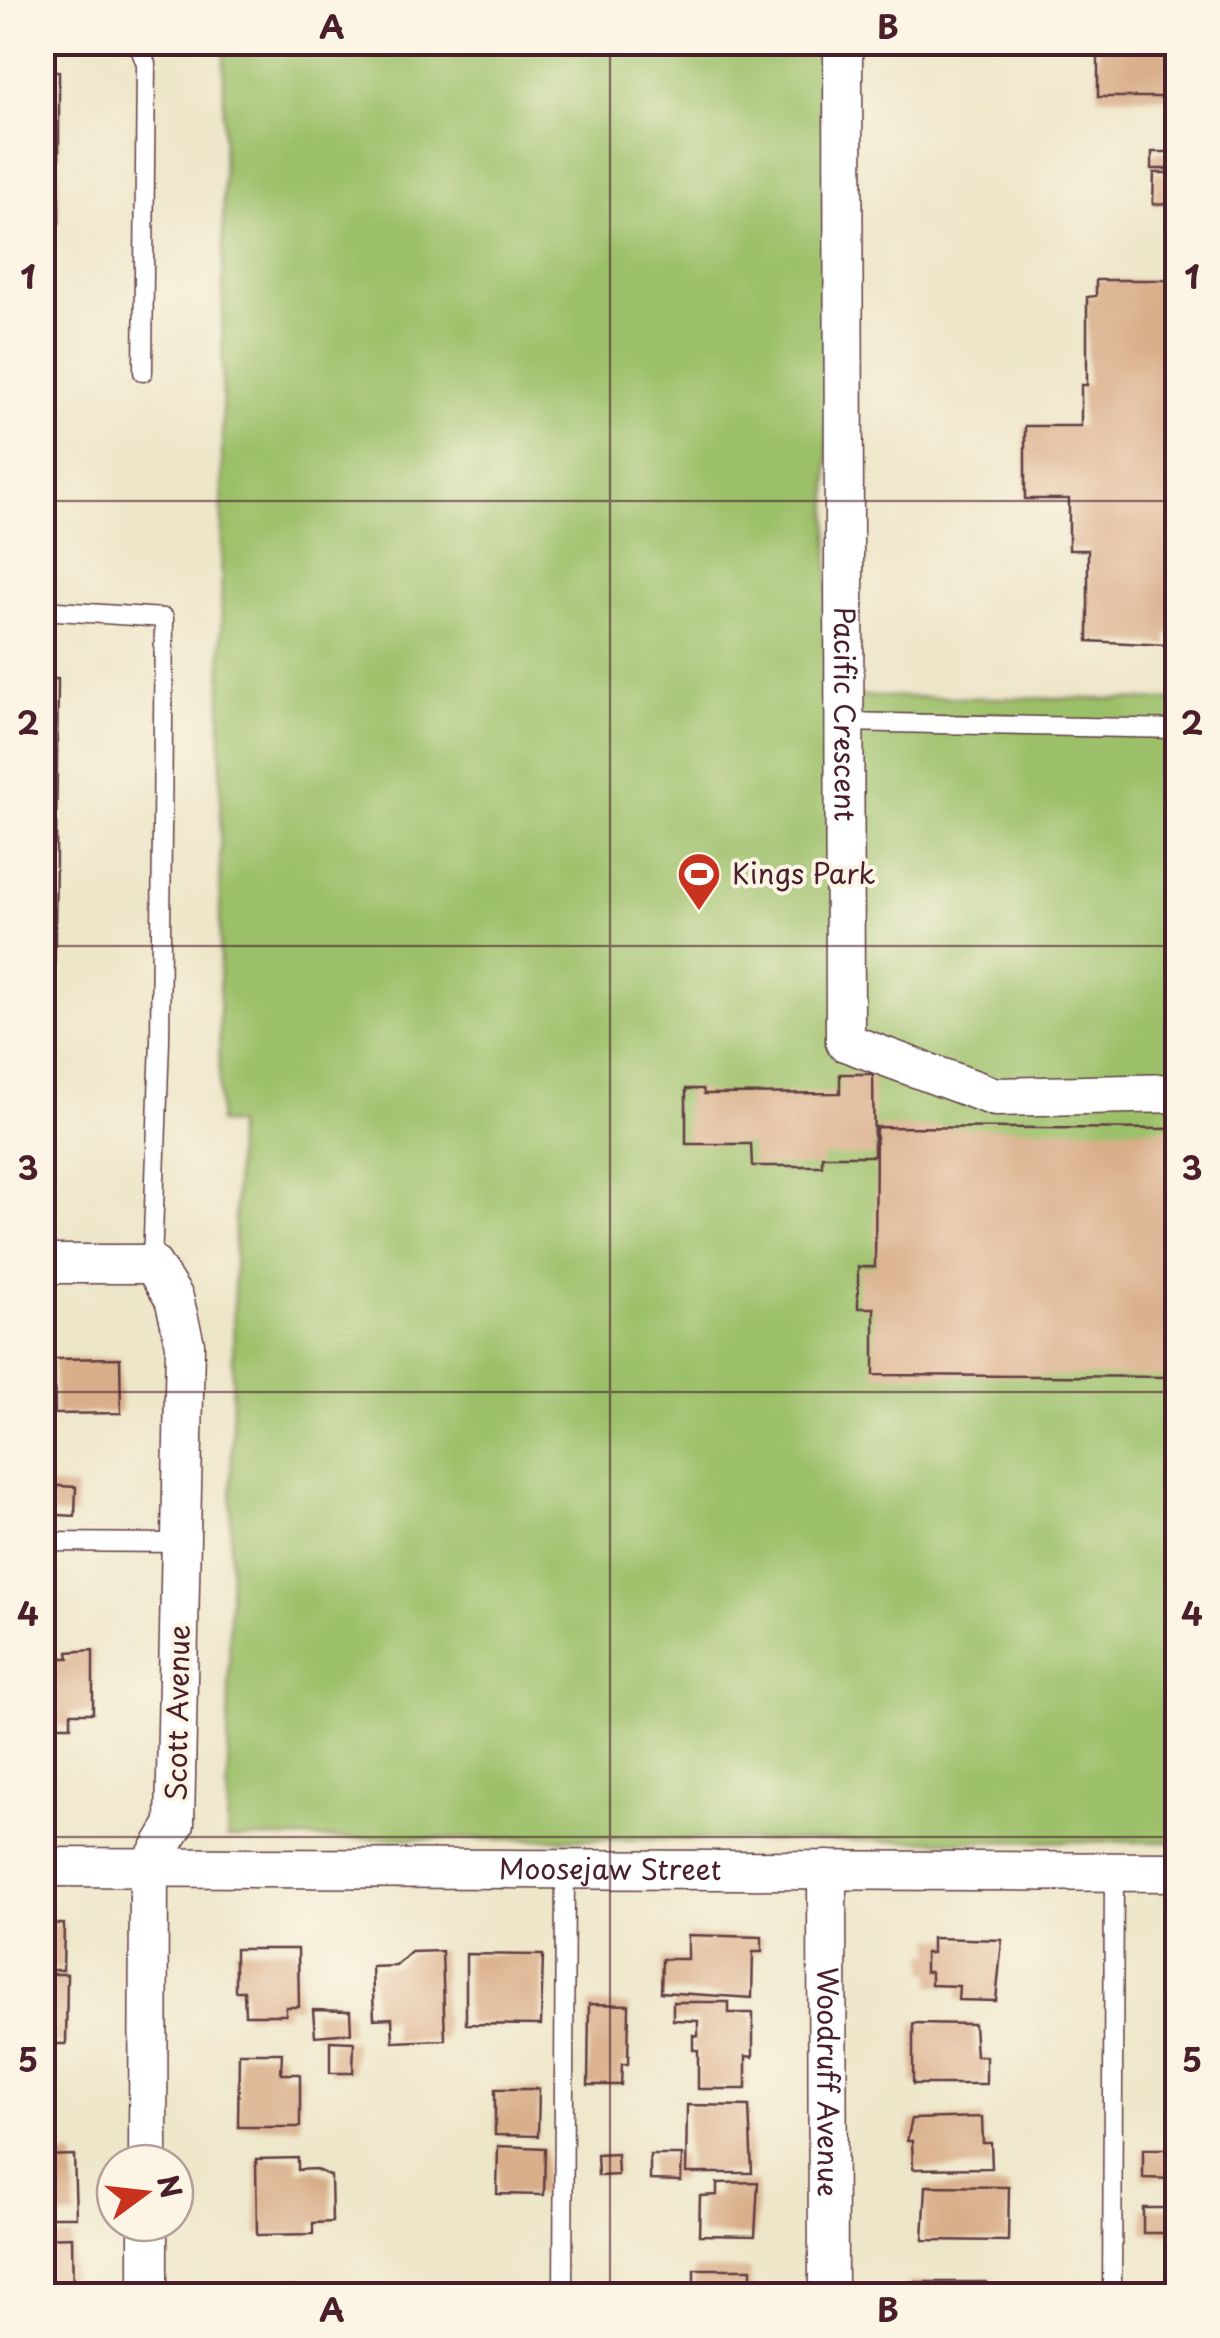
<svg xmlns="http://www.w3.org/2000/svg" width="1220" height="2338" font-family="'Playpen Sans',sans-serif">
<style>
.green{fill:#9cc069;stroke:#73704a;stroke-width:2.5}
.building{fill:#d9ae8a}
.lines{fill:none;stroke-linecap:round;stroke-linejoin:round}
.lane-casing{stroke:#623d43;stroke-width:21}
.street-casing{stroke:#623d43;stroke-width:41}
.lane{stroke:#fff;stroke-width:18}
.street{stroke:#fff;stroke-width:38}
.grid{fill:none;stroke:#4a1f2b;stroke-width:2.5;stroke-opacity:0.55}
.labels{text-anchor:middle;stroke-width:8;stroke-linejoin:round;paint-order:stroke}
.street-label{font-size:28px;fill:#4a1f2b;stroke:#fcf5e5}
.poi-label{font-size:28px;fill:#4a1f2b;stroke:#fcf5e5;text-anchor:start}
.neatline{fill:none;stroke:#4a1f2b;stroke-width:4}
.grid-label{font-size:32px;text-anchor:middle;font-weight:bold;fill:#4a1f2b}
</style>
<rect width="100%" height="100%" fill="#fcf5e5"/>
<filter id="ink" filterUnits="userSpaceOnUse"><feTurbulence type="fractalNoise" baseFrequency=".01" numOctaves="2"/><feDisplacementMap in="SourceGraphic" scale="20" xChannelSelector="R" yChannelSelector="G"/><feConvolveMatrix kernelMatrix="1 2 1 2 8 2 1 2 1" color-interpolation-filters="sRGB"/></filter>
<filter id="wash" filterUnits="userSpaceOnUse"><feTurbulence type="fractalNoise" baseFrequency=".0048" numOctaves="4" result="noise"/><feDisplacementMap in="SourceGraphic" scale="40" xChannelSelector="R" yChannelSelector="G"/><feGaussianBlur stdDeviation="2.25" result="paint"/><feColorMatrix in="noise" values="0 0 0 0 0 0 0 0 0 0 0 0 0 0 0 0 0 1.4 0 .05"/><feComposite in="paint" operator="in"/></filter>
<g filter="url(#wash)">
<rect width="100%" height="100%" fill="#ede6c9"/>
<path class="green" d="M 224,43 L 826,43 L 829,696 L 1177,700 L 1177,1842 L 227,1838 L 236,1124 L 219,1123 Z"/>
<g id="blocks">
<path class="building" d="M 1098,42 L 1178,42 L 1178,97 L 1098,97 Z
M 42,71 L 59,71 L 59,223 L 42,223 Z
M 1171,135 L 1178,135 L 1178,204 L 1153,204 L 1154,173 L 1171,173 L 1171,169 L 1152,169 L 1152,152 L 1171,152 Z
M 1096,280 L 1178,280 L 1178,633 L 1167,633 L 1167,645 L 1088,641 L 1088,550 L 1069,550 L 1069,499 L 1025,499 L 1025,426 L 1081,426 L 1081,385 L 1087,385 L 1087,297 L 1096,296 Z
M 42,679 L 58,679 L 54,1022 L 42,1022 Z
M 840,1074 L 873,1074 L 874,1156 L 822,1156 L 822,1166 L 752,1166 L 751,1144 L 686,1144 L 686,1089 L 703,1089 L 704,1094 L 840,1093 Z
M 876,1127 L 1178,1129 L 1178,1377 L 874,1375 L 874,1308 L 858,1308 L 858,1267 L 875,1267 Z
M 120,1358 L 121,1413 L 55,1414 L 54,1359 Z
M 42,1485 L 76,1487 L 75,1516 L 42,1514 Z
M 93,1650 L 93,1713 L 71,1713 L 71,1726 L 48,1726 L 48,1712 L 42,1712 L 42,1658 L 69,1658 L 68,1652 Z
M 42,1924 L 64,1924 L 63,1970 L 42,1970 Z
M 688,1935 L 762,1937 L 762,1952 L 753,1952 L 752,1998 L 661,1992 L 662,1959 L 688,1959 Z
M 932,1938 L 1002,1940 L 996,2001 L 958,2000 L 959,1986 L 931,1985 L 931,1972 L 925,1972 L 925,1953 L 932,1953 Z
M 235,1949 L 298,1949 L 299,2007 L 286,2007 L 286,2015 L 245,2015 L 244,1991 L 235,1991 Z
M 442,1951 L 445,2040 L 393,2042 L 392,2018 L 374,2019 L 372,1967 L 396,1966 L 411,1952 Z
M 466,1954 L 543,1955 L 541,2025 L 466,2024 Z
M 42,1974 L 67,1974 L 66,2044 L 42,2044 Z
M 673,2002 L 729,2002 L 729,2013 L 753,2013 L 753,2057 L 746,2056 L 746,2089 L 698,2089 L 698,2050 L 693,2050 L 693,2035 L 698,2036 L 698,2021 L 673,2020 Z
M 589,2004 L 629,2005 L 628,2064 L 622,2064 L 621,2085 L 588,2085 Z
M 313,2010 L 350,2011 L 351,2033 L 315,2036 Z
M 913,2023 L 974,2024 L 976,2056 L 986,2056 L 986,2084 L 913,2084 Z
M 330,2041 L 354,2042 L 353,2073 L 330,2073 Z
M 239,2053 L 282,2053 L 281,2074 L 300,2074 L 300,2127 L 238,2127 Z
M 495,2089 L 539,2089 L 538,2136 L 495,2135 Z
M 687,2105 L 749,2106 L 752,2173 L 686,2173 Z
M 982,2117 L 983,2143 L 991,2143 L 992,2168 L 913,2169 L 912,2141 L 907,2141 L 912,2119 Z
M 498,2146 L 545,2148 L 544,2195 L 497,2194 Z
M 1143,2149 L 1178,2149 L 1178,2179 L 1143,2178 Z
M 617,2154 L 618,2175 L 598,2176 L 597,2155 Z
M 74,2155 L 76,2217 L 42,2217 L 42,2156 Z
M 650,2155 L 682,2155 L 681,2181 L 650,2180 Z
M 298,2158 L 298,2170 L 315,2169 L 331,2176 L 332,2222 L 313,2223 L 313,2234 L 257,2235 L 256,2159 Z
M 758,2182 L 755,2236 L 699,2235 L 700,2196 L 717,2195 L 717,2183 Z
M 926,2186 L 1009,2187 L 1008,2241 L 923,2240 Z
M 1143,2208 L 1178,2208 L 1178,2233 L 1143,2233 Z
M 72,2237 L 73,2296 L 42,2296 L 42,2238 Z
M 694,2269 L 751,2269 L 751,2287 L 758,2287 L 758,2296 L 694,2296 Z
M 908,2282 L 986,2282 L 986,2296 L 909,2296 Z
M 243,2287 L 319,2287 L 319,2296 L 243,2296 Z"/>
</g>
</g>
<g filter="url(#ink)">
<use href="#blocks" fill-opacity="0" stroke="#623d43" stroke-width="2.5"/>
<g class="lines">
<g class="lane-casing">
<path id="lane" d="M 131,42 L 139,46 L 146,64 L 143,372
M 42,610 L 164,618 L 160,1040 L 152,1264
M 844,722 L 1178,729
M 42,1542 L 181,1543
M 563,2296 L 565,1869
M 1112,2296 L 1114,1872"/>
</g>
<g class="street-casing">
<g id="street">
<path id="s1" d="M 843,42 L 845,1042 L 995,1097 L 1178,1093"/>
<path d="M 42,1264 L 152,1264 L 174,1298 L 185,1344 L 175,1824 L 149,1867 L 148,2163"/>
<path id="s2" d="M 42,1867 L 1178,1872"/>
<path id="s3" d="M 827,1870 L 828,2296"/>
<path d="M 148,2296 L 148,2223"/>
</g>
</g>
<use href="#lane" class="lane"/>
<use href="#street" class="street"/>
</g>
</g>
<path class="grid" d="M 610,42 L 610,2296M 42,501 L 1178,501M 42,946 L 1178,946M 42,1392 L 1178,1392M 42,1837 L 1178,1837"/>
<defs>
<g id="stadium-pin" transform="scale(2.25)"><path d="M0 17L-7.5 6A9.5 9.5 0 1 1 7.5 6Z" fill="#c8321e" stroke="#fcf5e5"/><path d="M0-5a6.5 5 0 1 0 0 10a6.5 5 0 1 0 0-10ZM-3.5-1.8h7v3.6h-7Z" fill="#fff"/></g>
</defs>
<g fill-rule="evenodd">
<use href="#stadium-pin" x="699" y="874"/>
</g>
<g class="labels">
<g class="street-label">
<text dy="10" stroke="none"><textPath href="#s1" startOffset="672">Pacific Crescent</textPath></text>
<text transform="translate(178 1713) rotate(-89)" y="10">Scott Avenue</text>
<text dy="10" stroke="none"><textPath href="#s2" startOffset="568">Moosejaw Street</textPath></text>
<text dy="10" stroke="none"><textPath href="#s3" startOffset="212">Woodruff Avenue</textPath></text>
</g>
<g class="poi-label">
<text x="732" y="884">Kings Park</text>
</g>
</g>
<rect width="1220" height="2338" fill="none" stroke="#fcf5e5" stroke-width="110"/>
<g transform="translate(145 2193) rotate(75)"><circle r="48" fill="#fcf5e5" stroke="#b59f9b" stroke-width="2.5"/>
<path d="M0-8L18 38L0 25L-18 38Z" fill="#c8321e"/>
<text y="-15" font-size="28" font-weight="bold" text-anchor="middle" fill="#4a1f2b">N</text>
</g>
<rect x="55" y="55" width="1110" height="2228" class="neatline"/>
<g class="grid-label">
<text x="332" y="39">A</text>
<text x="888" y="39">B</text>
<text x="28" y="289">1</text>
<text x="1192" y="289">1</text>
<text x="28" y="735">2</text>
<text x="1192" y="735">2</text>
<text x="28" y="1180">3</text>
<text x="1192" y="1180">3</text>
<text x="28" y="1626">4</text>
<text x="1192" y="1626">4</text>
<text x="28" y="2072">5</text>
<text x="1192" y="2072">5</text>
<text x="332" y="2322">A</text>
<text x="888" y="2322">B</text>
</g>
</svg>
